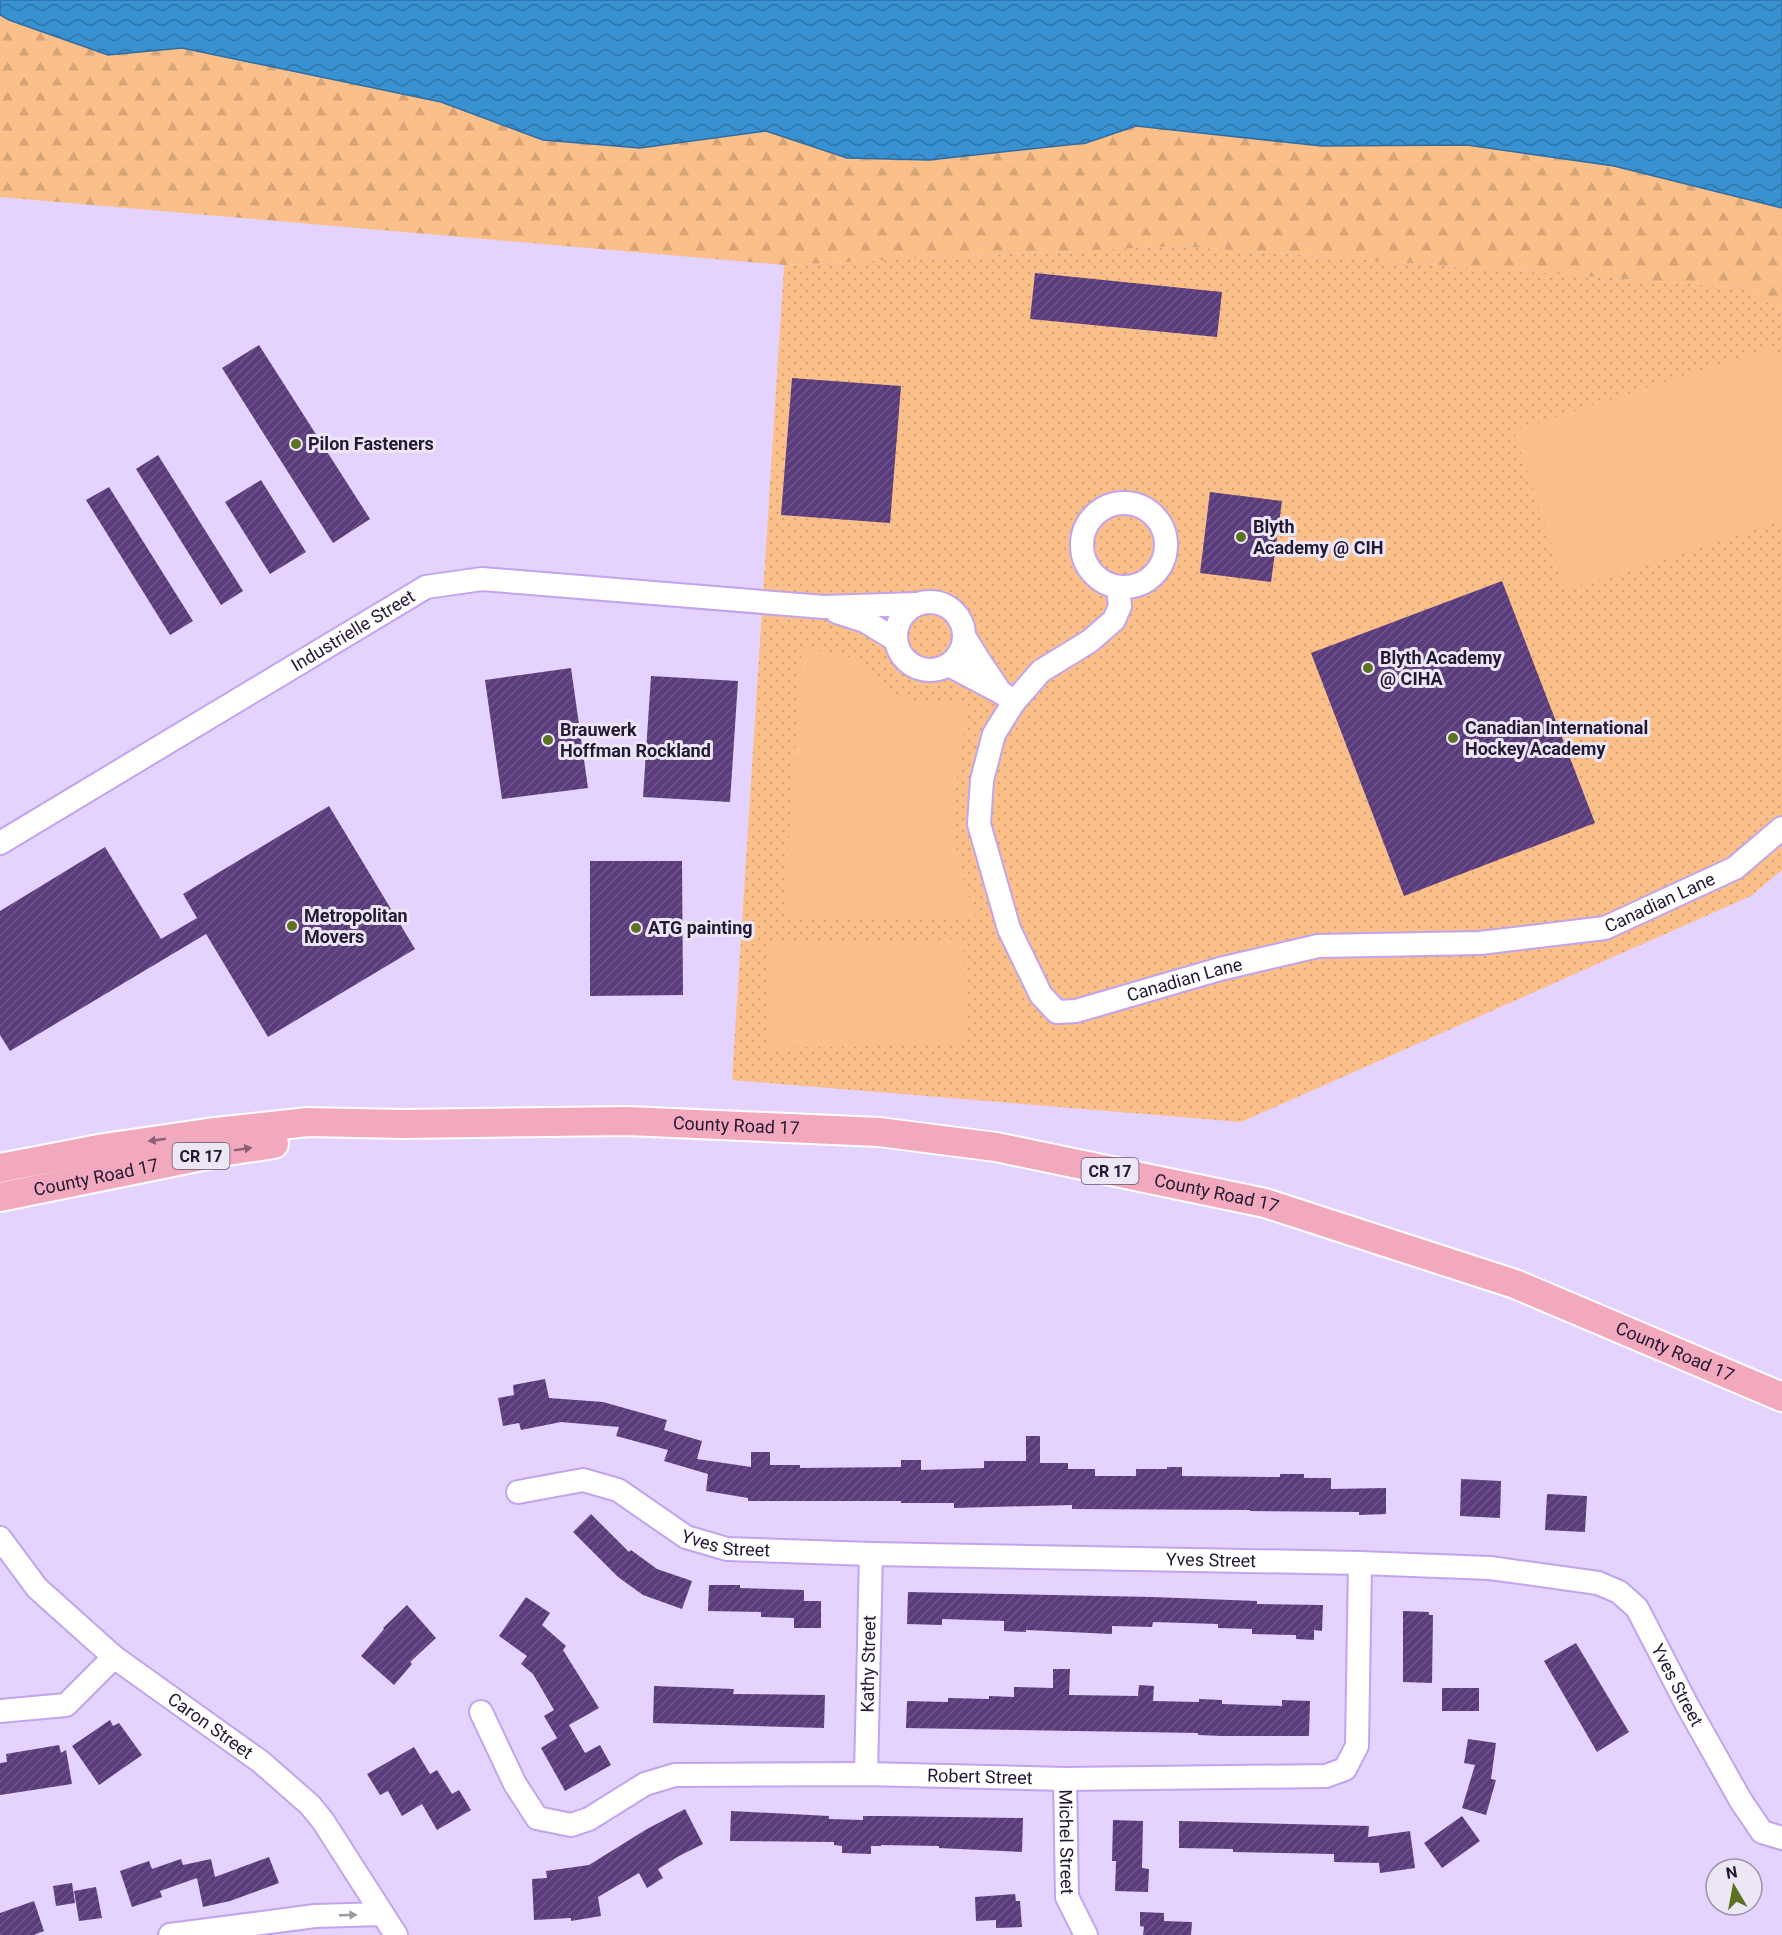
<svg xmlns="http://www.w3.org/2000/svg" width="1782" height="1935" font-family="Roboto,sans-serif">
<style>
.grass{fill:url(#grass-dots)}
.forest{fill:url(#forest-firs)}
.garden{fill:#fbc08a}
.water{fill:url(#water-waves);stroke:#326da1;stroke-width:1.5}
.building{fill:url(#building-hatch)}
.lines{fill:none;stroke-linecap:round;stroke-linejoin:round}
.minor-casing{stroke:#c2a4ec;stroke-width:26}
.major-casing{stroke:#fff;stroke-width:32}
.minor{stroke:#fff;stroke-width:22}
.major{stroke:#f2a9be;stroke-width:28}
.oneway{fill:#8c6079}
.oneway2{fill:#9d97a4}
.poi-dot{fill:#5c7223;stroke:#ece6f5;stroke-width:2}
.labels{text-anchor:middle;stroke-width:6;stroke-linejoin:round;paint-order:stroke}
.shield{fill:#ece6f5;stroke:#61566e;stroke-width:1.5}
.shield-label{font-size:16px;font-weight:bold;fill:#251834}
.poi-label{font-size:18px;font-weight:bold;fill:#251834;stroke:#ece6f5;text-anchor:start}
.street-label{font-size:18px;fill:#251834;stroke:#ece6f5}
</style>
<defs>
<pattern id="grass-dots" width="8" height="8" patternUnits="userSpaceOnUse" patternTransform="scale(1.5)"><rect width="8" height="8" fill="#fbc08a"/><path d="M2 2h.1M6 6h.1" fill="none" stroke="#d7a478" stroke-width="1.8" stroke-linecap="round"/></pattern>
<pattern id="forest-firs" width="22" height="20" patternUnits="userSpaceOnUse" patternTransform="scale(1.5)"><rect width="22" height="20" fill="#fbc08a"/><path d="M5 1l3.5 6h-7zM16 11l3.5 6h-7z" fill="#d7a478"/></pattern>
<pattern id="water-waves" width="16" height="10" patternUnits="userSpaceOnUse" patternTransform="scale(1.5)"><rect width="16" height="10" fill="#3891d0"/><path d="M0 5q4-4 8 0t8 0" fill="none" stroke="#2f75aa"/></pattern>
<pattern id="building-hatch" width="6" height="6" patternUnits="userSpaceOnUse" patternTransform="scale(1.5)"><rect width="6" height="6" fill="#5a3c7c"/><path d="M-1 1l2-2M0 6l6-6M5 7l2-2" fill="none" stroke="#6e558a"/></pattern>
</defs>
<rect width="100%" height="100%" fill="#e4d2ff"/>
<path class="grass" d="M 1178,246 L 1747,288 L 1782,312 L 1782,870 L 1751,896 L 1241,1122 L 732,1080 L 784,265 Z"/>
<path class="forest" d="M 0,15 L 108,55 L 182,48 L 441,102 L 544,140 L 640,148 L 766,130 L 847,158 L 929,160 L 1086,143 L 1136,126 L 1308,144 L 1467,145 L 1614,166 L 1782,208 L 1782,312 L 1747,288 L 1178,246 L 784,265 L 0,197 Z"/>
<path class="garden" d="M 1774,346 L 1782,369 L 1782,520 L 1566,590 L 1514,431 Z
M 802,647 C 813,650 857,657 864,663 C 874,674 882,689 896,696 C 922,707 940,694 968,704 L 952,812 L 959,868 L 976,917 L 784,917 Z
M 963,939 L 965,1044 L 768,1048 L 766,943 Z"/>
<path class="water" d="M 0,0 L 1782,0 L 1782,208 L 1614,166 L 1467,145 L 1322,146 L 1136,126 L 1086,143 L 929,160 L 847,158 L 766,131 L 640,148 L 543,140 L 441,102 L 182,48 L 108,55 L 9,20 L 0,15 Z"/>
<path class="building" d="M 1035,273 L 1222,292 L 1217,337 L 1030,319 Z
M 259,345 L 370,519 L 333,543 L 222,368 Z
M 792,378 L 901,386 L 890,523 L 781,515 Z
M 158,455 L 243,591 L 221,605 L 136,469 Z
M 261,480 L 306,552 L 270,574 L 225,502 Z
M 109,487 L 193,621 L 170,635 L 86,500 Z
M 1210,492 L 1282,501 L 1271,582 L 1200,573 Z
M 1502,581 L 1595,823 L 1404,896 L 1311,653 Z
M 571,668 L 588,788 L 502,799 L 485,680 Z
M 651,676 L 738,681 L 730,802 L 643,797 Z
M 329,806 L 415,949 L 268,1037 L 206,934 L 10,1051 L 0,1035 L 0,911 L 105,847 L 161,939 L 197,918 L 183,894 Z
M 590,861 L 682,861 L 683,995 L 590,996 Z
M 545,1379 L 549,1398 L 603,1402 L 667,1420 L 664,1430 L 702,1441 L 697,1459 L 751,1467 L 751,1452 L 770,1452 L 770,1465 L 800,1465 L 800,1468 L 901,1467 L 901,1460 L 921,1460 L 921,1470 L 984,1468 L 984,1461 L 1026,1461 L 1026,1436 L 1040,1436 L 1040,1463 L 1068,1463 L 1068,1469 L 1095,1469 L 1095,1476 L 1136,1476 L 1136,1469 L 1167,1469 L 1167,1467 L 1182,1467 L 1182,1476 L 1280,1477 L 1280,1474 L 1304,1474 L 1304,1478 L 1331,1478 L 1331,1489 L 1386,1488 L 1386,1514 L 1359,1515 L 1359,1512 L 1250,1511 L 1250,1510 L 1072,1509 L 1072,1505 L 954,1508 L 954,1503 L 901,1503 L 901,1501 L 748,1501 L 748,1498 L 706,1491 L 708,1474 L 664,1461 L 668,1450 L 616,1436 L 619,1427 L 561,1422 L 521,1430 L 519,1423 L 503,1426 L 498,1398 L 514,1395 L 513,1385 Z
M 1461,1479 L 1501,1481 L 1500,1518 L 1460,1516 Z
M 1547,1494 L 1587,1496 L 1585,1532 L 1545,1530 Z
M 591,1514 L 629,1552 L 631,1550 L 657,1569 L 692,1581 L 682,1609 L 643,1595 L 618,1577 L 573,1532 Z
M 709,1585 L 740,1585 L 740,1588 L 804,1590 L 804,1601 L 821,1601 L 821,1628 L 794,1628 L 794,1618 L 761,1617 L 761,1612 L 708,1611 Z
M 908,1592 L 1153,1597 L 1257,1601 L 1257,1604 L 1323,1605 L 1322,1631 L 1314,1630 L 1314,1640 L 1296,1639 L 1296,1635 L 1252,1634 L 1252,1629 L 1218,1628 L 1218,1624 L 1153,1622 L 1152,1627 L 1112,1626 L 1112,1634 L 1026,1630 L 1026,1632 L 1004,1631 L 1004,1621 L 942,1619 L 942,1625 L 907,1624 Z
M 526,1597 L 550,1613 L 542,1625 L 566,1646 L 563,1650 L 599,1708 L 569,1725 L 585,1753 L 600,1745 L 611,1765 L 565,1791 L 541,1748 L 557,1738 L 544,1716 L 554,1710 L 533,1674 L 521,1664 L 527,1656 L 499,1636 Z
M 407,1605 L 436,1638 L 410,1662 L 412,1664 L 394,1685 L 361,1656 L 384,1629 L 383,1628 Z
M 1403,1611 L 1429,1612 L 1429,1615 L 1433,1615 L 1432,1683 L 1403,1682 Z
M 1576,1643 L 1629,1732 L 1597,1752 L 1544,1661 Z
M 1053,1669 L 1070,1669 L 1069,1695 L 1138,1696 L 1139,1685 L 1154,1686 L 1153,1701 L 1199,1702 L 1199,1699 L 1222,1700 L 1222,1704 L 1282,1706 L 1282,1700 L 1310,1701 L 1309,1736 L 1222,1736 L 1198,1735 L 1198,1733 L 906,1728 L 907,1701 L 948,1702 L 948,1698 L 989,1699 L 989,1696 L 1014,1697 L 1014,1687 L 1053,1688 Z
M 654,1686 L 734,1689 L 733,1694 L 825,1695 L 824,1728 L 653,1723 Z
M 1442,1688 L 1479,1688 L 1479,1711 L 1442,1711 Z
M 110,1720 L 113,1726 L 119,1723 L 142,1755 L 99,1785 L 72,1746 Z
M 1468,1739 L 1496,1743 L 1491,1779 L 1496,1780 L 1486,1815 L 1462,1808 L 1475,1765 L 1464,1763 Z
M 59,1745 L 61,1753 L 66,1750 L 72,1784 L 0,1795 L 0,1763 L 7,1762 L 6,1754 Z
M 414,1747 L 430,1774 L 437,1770 L 452,1794 L 459,1790 L 471,1810 L 437,1830 L 422,1804 L 402,1816 L 388,1791 L 380,1795 L 367,1774 Z
M 685,1809 L 703,1844 L 679,1856 L 658,1869 L 663,1878 L 647,1888 L 639,1873 L 598,1897 L 601,1916 L 571,1921 L 571,1918 L 534,1920 L 532,1879 L 547,1878 L 546,1871 L 589,1865 L 647,1829 Z
M 731,1811 L 829,1816 L 829,1819 L 863,1820 L 863,1816 L 886,1816 L 1023,1818 L 1022,1852 L 939,1848 L 939,1846 L 881,1845 L 881,1846 L 871,1846 L 871,1854 L 842,1853 L 842,1846 L 834,1845 L 834,1842 L 730,1841 Z
M 1462,1816 L 1480,1841 L 1442,1868 L 1424,1843 Z
M 1113,1820 L 1143,1821 L 1142,1868 L 1149,1869 L 1148,1892 L 1115,1891 L 1116,1861 L 1112,1861 Z
M 1179,1821 L 1369,1826 L 1368,1837 L 1410,1831 L 1415,1868 L 1380,1873 L 1379,1863 L 1334,1862 L 1334,1854 L 1233,1852 L 1233,1849 L 1179,1848 Z
M 269,1857 L 279,1883 L 230,1901 L 203,1907 L 197,1878 L 160,1891 L 162,1897 L 132,1907 L 120,1871 L 149,1861 L 152,1869 L 181,1859 L 183,1865 L 211,1859 L 215,1877 Z
M 72,1883 L 75,1903 L 56,1906 L 53,1886 Z
M 96,1887 L 102,1918 L 79,1921 L 74,1891 Z
M 1015,1894 L 1016,1901 L 1020,1901 L 1022,1927 L 996,1928 L 996,1920 L 976,1921 L 975,1897 Z
M 34,1901 L 44,1931 L 34,1935 L 0,1935 L 0,1913 Z
M 1140,1912 L 1164,1913 L 1164,1921 L 1192,1922 L 1191,1935 L 1143,1935 L 1144,1927 L 1140,1926 Z"/>
<g class="lines">
<g class="minor-casing">
<g id="minor">
<circle cx="1124" cy="545" r="42"/>
<path id="s1" d="M 1118,587 L 1120,606 L 1114,620 L 1090,641 L 1041,671 L 1014,702 L 994,734 L 982,780 L 979,824 L 1009,929 L 1041,995 L 1057,1012 L 1076,1011 L 1220,969 L 1318,946 L 1480,943 L 1605,928 L 1735,868 L 1782,828"/>
<circle cx="930" cy="636" r="34"/>
<path d="M 837,612 L 865,621 L 896,640"/>
<path d="M 964,636 L 980,662 L 997,687"/>
<path d="M 949,665 L 1002,693 L 1014,702"/>
<path id="s2" d="M 0,843 L 426,587 L 482,579 L 824,607 L 917,604"/>
<path id="s3" d="M 518,1492 L 583,1480 L 618,1490 L 686,1537 L 727,1549 L 871,1554 L 1360,1563 L 1490,1568 L 1598,1583 L 1619,1592 L 1637,1608 L 1687,1705 L 1741,1801 L 1762,1832 L 1782,1838"/>
<path id="s4" d="M 0,1538 L 37,1588 L 114,1657 L 261,1762 L 310,1805 L 323,1821 L 396,1935"/>
<path d="M 0,1711 L 66,1705 L 114,1657"/>
<path id="s5" d="M 481,1712 L 515,1784 L 537,1818 L 571,1825 L 589,1819 L 645,1784 L 675,1775 L 866,1774 L 1065,1779 L 1326,1776 L 1345,1769 L 1357,1746 L 1360,1563"/>
<path id="s6" d="M 866,1774 L 871,1554"/>
<path id="s7" d="M 1065,1779 L 1067,1897 L 1086,1935"/>
<path d="M 170,1935 L 315,1916 L 382,1914"/>
</g>
</g>
<g class="major-casing">
<g id="major">
<path id="s8" d="M 0,1168 L 104,1148 L 207,1133 L 308,1122 L 403,1124 L 628,1121 L 879,1132 L 996,1147 L 1265,1203 L 1515,1284 L 1782,1397"/>
<path id="s9" d="M 0,1197 L 227,1151 L 274,1144"/>
</g>
</g>
<use href="#minor" class="minor"/>
<use href="#major" class="major"/>
</g>
<defs><path id="oneway-solid" d="M-6-.8H1V-3.2L6.5 0L1 3.2V.8H-6Z" transform="scale(1.5)"/></defs>
<g class="oneway">
<use href="#oneway-solid" transform="translate(157 1140) rotate(172)"/>
<use href="#oneway-solid" transform="translate(243 1149) rotate(-9)"/>
</g>
<use class="oneway2" href="#oneway-solid" transform="translate(348 1915) rotate(-2)"/>
<g class="poi-dot">
<circle cx="296" cy="444" r="6"/>
<circle cx="1241" cy="537" r="6"/>
<circle cx="1368" cy="668" r="6"/>
<circle cx="1453" cy="738" r="6"/>
<circle cx="548" cy="740" r="6"/>
<circle cx="292" cy="926" r="6"/>
<circle cx="636" cy="928" r="6"/>
</g>
<g class="labels">
<g class="shield">
<rect x="172.5" y="1143" width="57" height="26" rx="4.5"/>
<rect x="1081.5" y="1158" width="57" height="26" rx="4.5"/>
</g>
<g class="shield-label">
<text x="201" y="1162">CR 17</text>
<text x="1110" y="1177">CR 17</text>
</g>
<g class="poi-label">
<text x="308" y="450">Pilon Fasteners</text>
<text x="1253" y="533">Blyth<tspan x="1253" dy="21">Academy @ CIH</tspan></text>
<text x="1380" y="664">Blyth Academy<tspan x="1380" dy="21">@ CIHA</tspan></text>
<text x="1465" y="734">Canadian International<tspan x="1465" dy="21">Hockey Academy</tspan></text>
<text x="560" y="736">Brauwerk<tspan x="560" dy="21">Hoffman Rockland</tspan></text>
<text x="304" y="922">Metropolitan<tspan x="304" dy="21">Movers</tspan></text>
<text x="648" y="934">ATG painting</text>
</g>
<g class="street-label">
<text dy="6" stroke="none"><textPath href="#s2" startOffset="412">Industrielle Street</textPath></text>
<text dy="6" stroke="none"><textPath href="#s1" startOffset="1118">Canadian Lane</textPath></text>
<text dy="6" stroke="none"><textPath href="#s1" startOffset="632">Canadian Lane</textPath></text>
<text dy="6" stroke="none"><textPath href="#s8" startOffset="740">County Road 17</textPath></text>
<text dy="6" stroke="none"><textPath href="#s9" startOffset="98">County Road 17</textPath></text>
<text dy="6" stroke="none"><textPath href="#s8" startOffset="1226">County Road 17</textPath></text>
<text dy="6" stroke="none"><textPath href="#s8" startOffset="1712">County Road 17</textPath></text>
<text dy="6" stroke="none"><textPath href="#s3" startOffset="226">Yves Street</textPath></text>
<text dy="6" stroke="none"><textPath href="#s3" startOffset="712">Yves Street</textPath></text>
<text dy="6" stroke="none"><textPath href="#s6" startOffset="110">Kathy Street</textPath></text>
<text dy="6" stroke="none"><textPath href="#s3" startOffset="1234">Yves Street</textPath></text>
<text dy="6" stroke="none"><textPath href="#s4" startOffset="284">Caron Street</textPath></text>
<text dy="6" stroke="none"><textPath href="#s5" startOffset="576">Robert Street</textPath></text>
<text dy="6" stroke="none"><textPath href="#s7" startOffset="63">Michel Street</textPath></text>
</g>
</g>
<g transform="translate(1734 1887) rotate(350)"><circle r="28" fill="#ece6f5" stroke="#9c94a8" stroke-width="1.5"/>
<path d="M0-4.5L10 22L0 15L-10 22Z" fill="#5c7223"/>
<text y="-9" font-size="16" font-weight="bold" text-anchor="middle" fill="#251834">N</text>
</g>
</svg>
